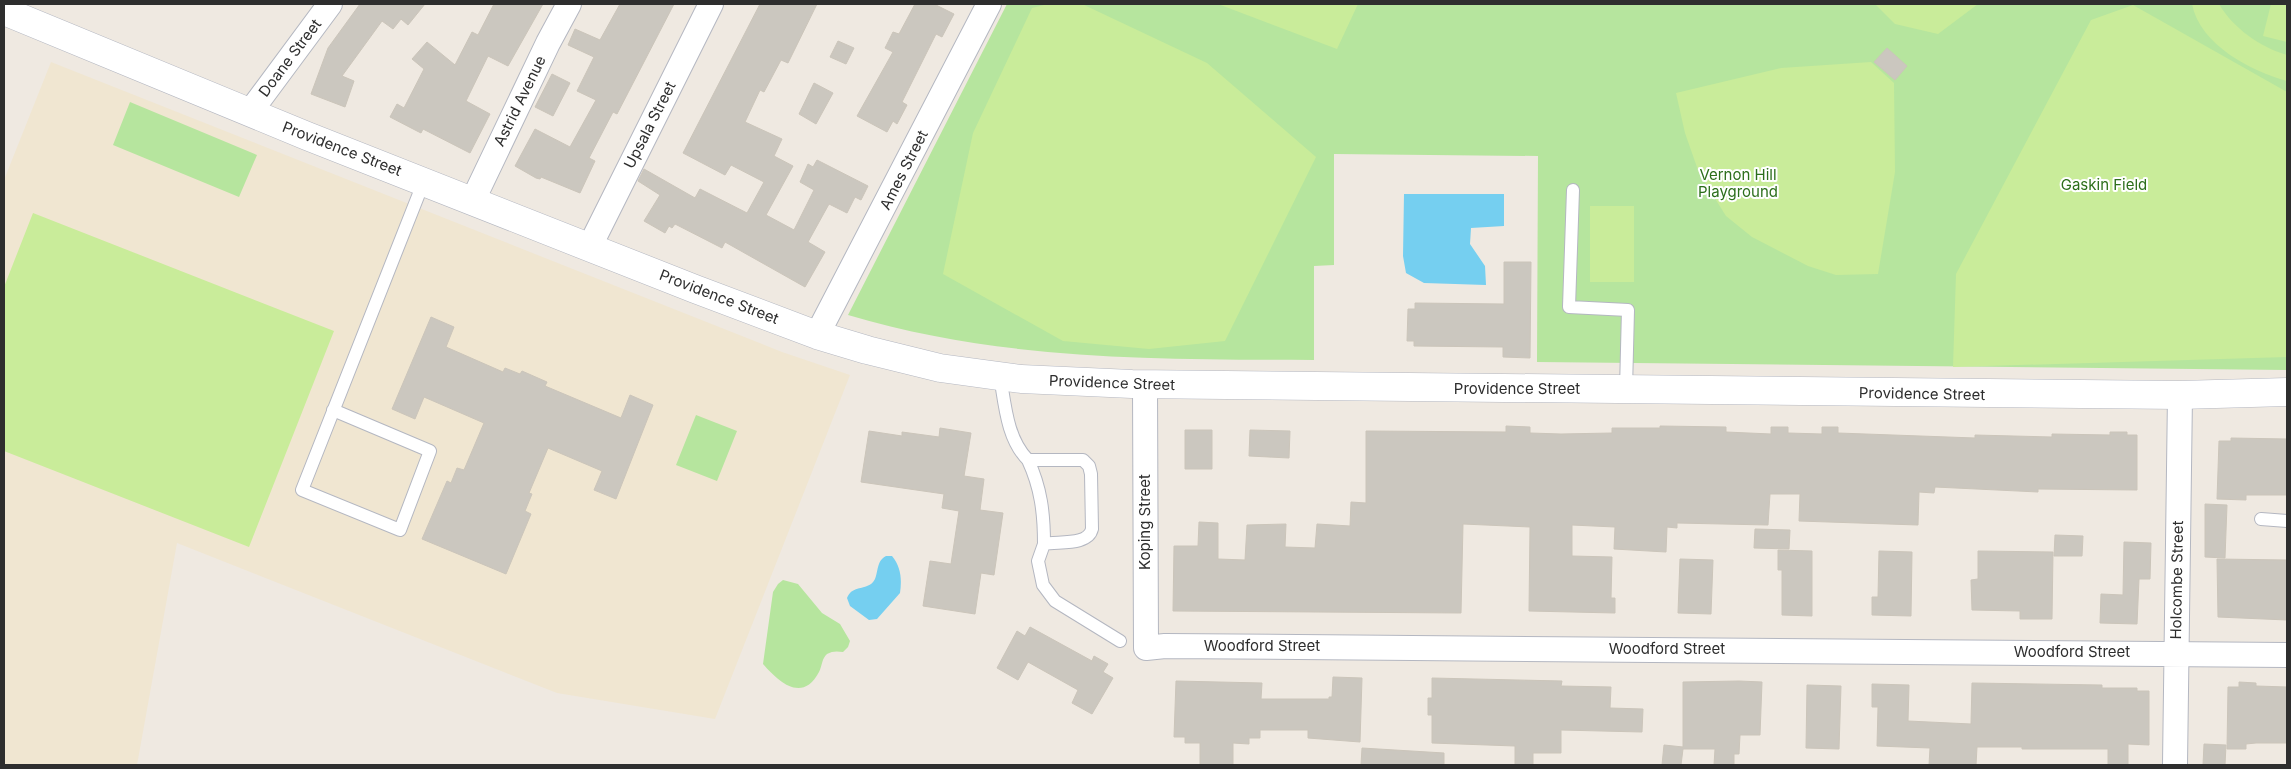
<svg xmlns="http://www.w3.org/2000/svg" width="2291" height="769" font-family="Inter,sans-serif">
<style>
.education{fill:#f0e6d1}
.green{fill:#b6e59e}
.pitch{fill:#c9ec9a}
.water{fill:#75cff0}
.building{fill:#cbc7bf;stroke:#cbc5ba}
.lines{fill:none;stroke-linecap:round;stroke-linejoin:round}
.lane-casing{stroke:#b4b7c1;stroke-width:14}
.street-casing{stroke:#b4b7c1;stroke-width:26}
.secondary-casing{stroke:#b4b7c1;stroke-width:29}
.lane{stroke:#fff;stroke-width:12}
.street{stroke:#fff;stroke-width:24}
.secondary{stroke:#fff;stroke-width:28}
.labels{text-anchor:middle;stroke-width:4;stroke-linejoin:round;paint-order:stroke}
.street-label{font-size:15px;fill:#2e2e2e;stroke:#fff}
.park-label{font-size:15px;fill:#2c6e1b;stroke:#fff}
</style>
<rect width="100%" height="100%" fill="#efe9e1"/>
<path class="education" d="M 51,62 L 782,352 L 850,375 L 715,719 L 557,693 L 177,543 L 137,765 L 4,765 L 4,180 Z"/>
<path class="green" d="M 1007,4 L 2287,4 L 2287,370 L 1537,362 L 1538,156 L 1334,154 L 1334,265 L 1314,266 L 1314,360 C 1154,359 1002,361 848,315 Z
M 130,102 L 257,155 L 239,197 L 113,145 Z
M 696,415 L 737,431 L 717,481 L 676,465 Z
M 783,580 L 798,584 L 822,613 L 840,624 L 850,641 L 848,647 L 843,652 C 837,651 832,651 827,654 C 822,658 822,666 819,672 C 802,704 778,681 763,664 L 773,592 L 778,584 Z"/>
<path class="pitch" d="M 1048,4 L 1082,4 L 1207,63 L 1316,157 L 1225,341 L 1149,349 L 1063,341 L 943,274 L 973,133 L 1032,8 Z
M 1218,4 L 1358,4 L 1337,49 Z
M 1875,4 L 1978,4 L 1938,34 L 1895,24 Z
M 2192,4 L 2219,4 C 2233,28 2260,47 2287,55 L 2287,81 C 2251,71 2200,45 2192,4 Z
M 2271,4 L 2287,4 L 2287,42 L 2263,36 Z
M 2133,5 L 2287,92 L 2287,357 L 1953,367 L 1956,274 L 2091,20 Z
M 1871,62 L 1894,83 L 1895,172 L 1878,274 L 1836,275 L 1808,266 L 1752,237 L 1726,216 L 1699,173 L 1685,133 L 1676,93 L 1781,68 Z
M 1590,206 L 1634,206 L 1634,282 L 1590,282 Z
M 33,213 L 334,331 L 249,547 L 4,451 L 4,287 Z"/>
<path class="water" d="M 1404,194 L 1504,194 L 1504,226 L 1471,228 L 1470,244 L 1485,266 L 1486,285 L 1424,283 L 1406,273 L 1403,256 Z
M 886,556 L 892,556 C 901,567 902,579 900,593 L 877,619 L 869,620 L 850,606 L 847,598 C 852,586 862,590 871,584 C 880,578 874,562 886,556 Z"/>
<path class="building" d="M 360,4 L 425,4 L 408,25 L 401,19 L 393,29 L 382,21 L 342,76 L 354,81 L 345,107 L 311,94 L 328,48 Z
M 494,4 L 543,4 L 508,66 L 488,56 L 466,101 L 490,114 L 470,153 L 423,129 L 421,133 L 417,131 L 390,117 L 397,104 L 404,108 L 424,69 L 412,59 L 427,42 L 455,65 L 472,32 L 478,35 Z
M 620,4 L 674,4 L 617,114 L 613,112 L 589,158 L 595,161 L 580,193 L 541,177 L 540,179 L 536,178 L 515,166 L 535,129 L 570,147 L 596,100 L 577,91 L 594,57 L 568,45 L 575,29 L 600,40 Z
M 760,4 L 817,4 L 788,63 L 781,60 L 764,92 L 760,90 L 745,122 L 782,139 L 774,156 L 793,166 L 766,215 L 794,230 L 814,190 L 800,182 L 808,164 L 813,167 L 817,160 L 868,186 L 861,200 L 855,197 L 847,213 L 829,204 L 808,242 L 825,252 L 805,287 L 725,242 L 722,248 L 675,224 L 672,228 L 669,226 L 665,233 L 644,221 L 660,195 L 638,181 L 644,169 L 695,198 L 700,189 L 747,213 L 764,182 L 731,165 L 725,175 L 683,153 Z
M 915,4 L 934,4 L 954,14 L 942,37 L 936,34 L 902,102 L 907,105 L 897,124 L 893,121 L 887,132 L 857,116 L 893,52 L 885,48 L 893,32 L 899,34 Z
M 838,41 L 854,48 L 846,64 L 830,57 Z
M 1887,48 L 1907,66 L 1895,80 L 1874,62 Z
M 552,74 L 570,83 L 553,116 L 535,107 Z
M 814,83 L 833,93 L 816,124 L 799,114 Z
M 1504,262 L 1531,262 L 1530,358 L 1503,357 L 1503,347 L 1414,346 L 1414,341 L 1407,341 L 1408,309 L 1415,309 L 1415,303 L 1504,304 Z
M 431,317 L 454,327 L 446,347 L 503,372 L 505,368 L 520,374 L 522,371 L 547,382 L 545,386 L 621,418 L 630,395 L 653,405 L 616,499 L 594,490 L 602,471 L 548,448 L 529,493 L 532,494 L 525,511 L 531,514 L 506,574 L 422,539 L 447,481 L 451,483 L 457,468 L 464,470 L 484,423 L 424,397 L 415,419 L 392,409 Z
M 1506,426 L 1530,427 L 1530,433 L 1561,434 L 1612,433 L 1612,428 L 1660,428 L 1660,426 L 1726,427 L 1726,432 L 1771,434 L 1771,427 L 1788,427 L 1788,433 L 1822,434 L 1822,427 L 1838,427 L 1838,433 L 1975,438 L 1975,435 L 2052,437 L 2052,434 L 2110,435 L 2110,432 L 2127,432 L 2127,435 L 2137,435 L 2137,490 L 2038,489 L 2038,492 L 1935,487 L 1934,493 L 1919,492 L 1918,525 L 1799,521 L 1800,494 L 1770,494 L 1768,525 L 1677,523 L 1677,528 L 1667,527 L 1666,552 L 1614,549 L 1615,527 L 1572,525 L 1572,556 L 1612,557 L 1611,598 L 1615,598 L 1615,613 L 1529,611 L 1530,527 L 1463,524 L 1461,613 L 1173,611 L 1174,546 L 1198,546 L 1199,522 L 1218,523 L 1218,559 L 1245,560 L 1247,525 L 1286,524 L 1285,547 L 1315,548 L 1317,524 L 1350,526 L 1351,502 L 1366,503 L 1366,431 L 1506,432 Z
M 940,428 L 971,433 L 964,476 L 984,479 L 980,510 L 1003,513 L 994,575 L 981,573 L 975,614 L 923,606 L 930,561 L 951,564 L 959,511 L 942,508 L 944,494 L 861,482 L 869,431 L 902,436 L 902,432 L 939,437 Z
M 1185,430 L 1212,430 L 1212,469 L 1185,469 Z
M 1250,430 L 1290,431 L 1289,458 L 1249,456 Z
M 2231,438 L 2287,439 L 2287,495 L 2246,495 L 2246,500 L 2217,499 L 2219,441 L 2231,441 Z
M 2205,504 L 2227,505 L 2225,558 L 2205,557 Z
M 1755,529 L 1790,530 L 1789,549 L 1754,548 Z
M 2055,535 L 2083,536 L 2082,556 L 2054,556 Z
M 2124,542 L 2151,543 L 2150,579 L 2139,579 L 2137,624 L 2100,623 L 2101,594 L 2123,595 Z
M 1778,550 L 1812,551 L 1812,616 L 1782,615 L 1782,570 L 1778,570 Z
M 1879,551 L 1912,552 L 1911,616 L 1872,615 L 1872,597 L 1878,597 Z
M 1978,551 L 2053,552 L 2052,619 L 2020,619 L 2020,611 L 1972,610 L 1971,580 L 1978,579 Z
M 1680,559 L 1713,560 L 1711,614 L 1678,613 Z
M 2217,559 L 2287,560 L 2287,620 L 2218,617 Z
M 1030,627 L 1092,661 L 1094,656 L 1108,664 L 1103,672 L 1113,678 L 1092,714 L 1072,703 L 1078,690 L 1028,662 L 1018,680 L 997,668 L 1017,631 L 1025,636 Z
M 1333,677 L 1362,678 L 1360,742 L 1308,738 L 1308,730 L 1260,730 L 1260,738 L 1249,738 L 1249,744 L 1233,743 L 1233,765 L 1200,765 L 1200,743 L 1185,743 L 1185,737 L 1174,737 L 1176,681 L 1262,683 L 1261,699 L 1329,699 L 1329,697 L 1332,697 Z
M 1432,678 L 1562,681 L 1561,686 L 1611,687 L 1610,708 L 1643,709 L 1642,732 L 1561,730 L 1561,753 L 1533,753 L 1533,765 L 1515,765 L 1515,746 L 1432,743 L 1432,715 L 1428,715 L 1428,698 L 1432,698 Z
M 1739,681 L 1762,682 L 1760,735 L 1740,735 L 1739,754 L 1734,754 L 1734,765 L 1714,765 L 1715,749 L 1683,749 L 1681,765 L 1662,765 L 1664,745 L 1683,747 L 1683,682 Z
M 2239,682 L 2256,683 L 2256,686 L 2287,687 L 2287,743 L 2256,743 L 2246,744 L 2246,749 L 2227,749 L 2228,687 L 2239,687 Z
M 1972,683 L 2102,685 L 2102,688 L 2137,688 L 2137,691 L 2149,691 L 2149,745 L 2128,744 L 2128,765 L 2108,765 L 2108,749 L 2022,749 L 2022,747 L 1977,747 L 1976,765 L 1929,765 L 1930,748 L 1877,746 L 1878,707 L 1872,707 L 1872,684 L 1909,685 L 1908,721 L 1971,724 Z
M 1807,685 L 1841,686 L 1839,749 L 1806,748 Z
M 2204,744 L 2226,745 L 2225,765 L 2203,765 Z
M 1362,748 L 1444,753 L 1444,765 L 1361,765 Z"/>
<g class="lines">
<g class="lane-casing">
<path id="lane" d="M 1573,190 L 1569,307 L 1628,310 L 1626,389
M 1000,376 C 1005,405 1007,439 1028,460 L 1083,460 L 1089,466 L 1091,474 L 1092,529 C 1088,546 1058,541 1044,544 L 1038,561 L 1043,585 L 1055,601 L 1120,641
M 333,410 L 430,451 L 400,530 L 302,490 L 424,181
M 1028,460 C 1041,488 1044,513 1044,544
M 2261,519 L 2287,521"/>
</g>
<g class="street-casing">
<path id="street" d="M 250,112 L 330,4
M 473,200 L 548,43 L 569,4
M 590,246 L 711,4
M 817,335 L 989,4
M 1145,385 L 1146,648 L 1165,646 L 2287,655
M 2175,765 L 2180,395"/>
</g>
<g class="secondary-casing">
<path id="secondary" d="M 4,11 L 307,136 L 695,289 L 817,335 L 867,350 L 940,368 L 1021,379 L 1132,384 L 2180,395 L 2287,392"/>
</g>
<use href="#lane" class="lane"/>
<use href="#street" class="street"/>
<use href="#secondary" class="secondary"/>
</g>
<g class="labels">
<g class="street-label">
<text transform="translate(290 58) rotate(-53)" y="5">Doane Street</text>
<text transform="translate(520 101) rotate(-64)" y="5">Astrid Avenue</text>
<text transform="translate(650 125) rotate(-63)" y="5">Upsala Street</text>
<text transform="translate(342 149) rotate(21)" y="5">Providence Street</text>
<text transform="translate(904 170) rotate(-63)" y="5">Ames Street</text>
<text transform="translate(719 297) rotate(21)" y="5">Providence Street</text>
<text transform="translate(1112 383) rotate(2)" y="5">Providence Street</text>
<text x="1517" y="394">Providence Street</text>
<text transform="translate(1922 394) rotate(1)" y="5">Providence Street</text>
<text transform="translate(1145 522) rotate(-90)" y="5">Koping Street</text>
<text transform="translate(2177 580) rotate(-89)" y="5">Holcombe Street</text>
<text x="1262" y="651">Woodford Street</text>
<text x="1667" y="654">Woodford Street</text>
<text x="2072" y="657">Woodford Street</text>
</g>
<g class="park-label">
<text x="1738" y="180">Vernon Hill<tspan x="1738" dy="17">Playground</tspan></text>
<text x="2104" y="190">Gaskin Field</text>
</g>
</g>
<rect width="2291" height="769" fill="none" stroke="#2e2e2e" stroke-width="10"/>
</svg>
